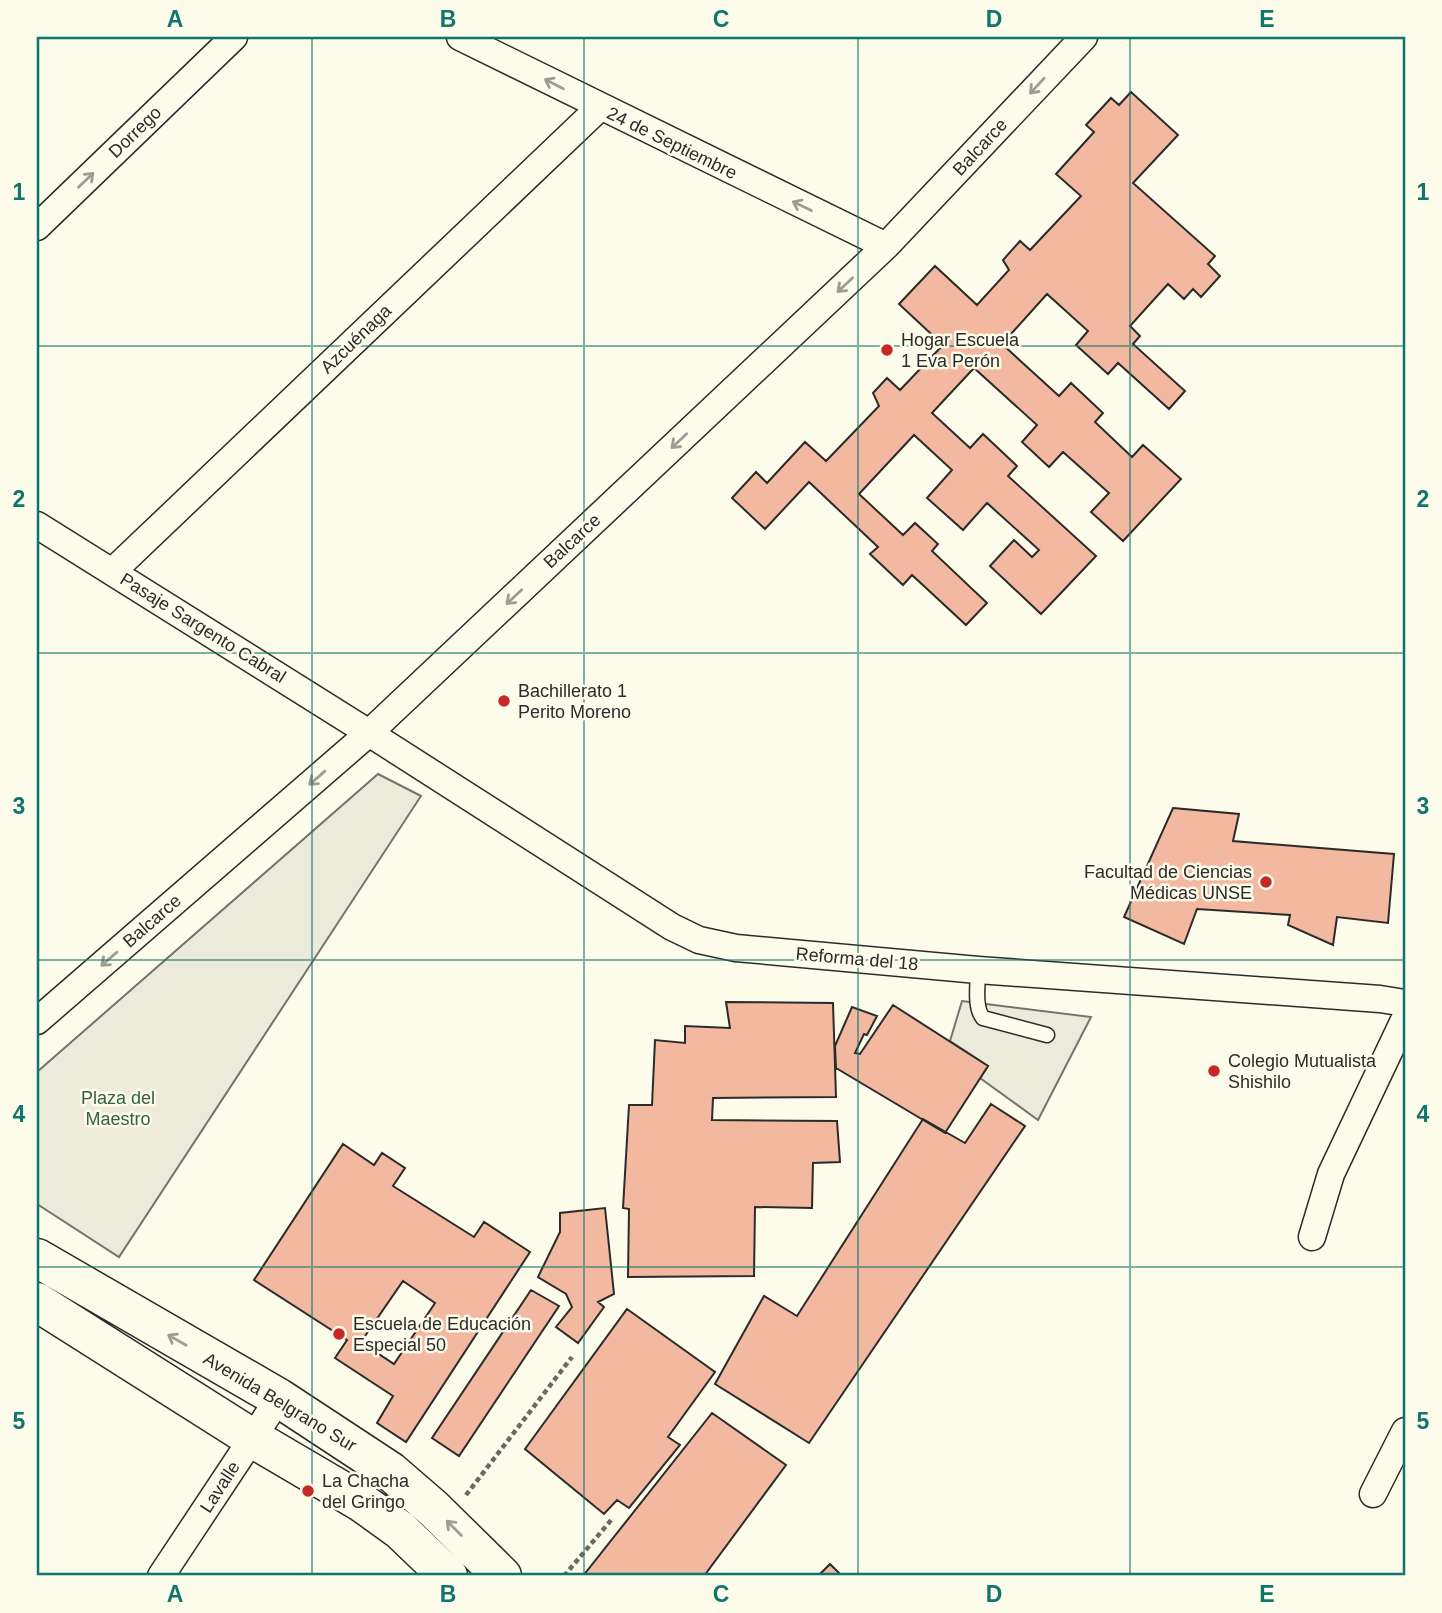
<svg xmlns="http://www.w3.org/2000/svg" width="1442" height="1613" font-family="Helvetica,sans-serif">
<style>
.green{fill:#ecebdb;stroke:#74746e;stroke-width:2}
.parking{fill:#eceadb;stroke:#74746e;stroke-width:2}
.building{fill:#f2b8a0;stroke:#2b2b2b;stroke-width:2;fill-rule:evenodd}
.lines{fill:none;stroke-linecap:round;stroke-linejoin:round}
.lane-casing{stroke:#2b2b2b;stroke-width:17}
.street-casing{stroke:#2b2b2b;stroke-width:29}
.highway-casing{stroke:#2b2b2b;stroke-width:41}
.path{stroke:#6a6964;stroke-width:4.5;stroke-dasharray:5 3.5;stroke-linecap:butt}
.lane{stroke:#fdfbea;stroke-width:14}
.street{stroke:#fdfbea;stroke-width:26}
.highway{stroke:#fdfbea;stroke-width:38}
.oneway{stroke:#9e9d94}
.grid{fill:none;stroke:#0f766e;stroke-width:2;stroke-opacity:0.55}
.poi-dot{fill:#c62828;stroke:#fdfbea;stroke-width:2.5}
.labels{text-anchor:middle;stroke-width:5;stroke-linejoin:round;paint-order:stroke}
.street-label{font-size:18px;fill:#2b2b2b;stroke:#fdfbea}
.poi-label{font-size:18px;fill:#2b2b2b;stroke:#fdfbea;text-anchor:start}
.park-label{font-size:18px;fill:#34623c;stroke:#fdfbea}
.neatline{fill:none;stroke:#0f766e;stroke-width:2.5}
.grid-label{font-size:23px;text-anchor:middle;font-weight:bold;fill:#0f766e}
</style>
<rect width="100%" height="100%" fill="#fdfbea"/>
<path class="green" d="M 378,774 L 421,796 L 119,1257 L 37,1204 L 37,1072 Z"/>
<path class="parking" d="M 962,1001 L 1091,1017 L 1038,1120 L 980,1078 L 988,1066 L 950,1041 Z"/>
<path class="building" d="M 1131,92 L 1178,135 L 1133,183 L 1215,256 L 1208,264 L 1220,276 L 1201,297 L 1193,289 L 1184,299 L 1168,284 L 1130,326 L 1140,336 L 1133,344 L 1185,391 L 1169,409 L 1118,363 L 1108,374 L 1076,345 L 1088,331 L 1047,294 L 1002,344 L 1059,396 L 1071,383 L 1103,413 L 1095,422 L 1132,457 L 1143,445 L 1181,479 L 1123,541 L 1091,512 L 1109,493 L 1063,452 L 1049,467 L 1022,442 L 1037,425 L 974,368 L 932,413 L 970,448 L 983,434 L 1017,466 L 1008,476 L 1096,556 L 1041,614 L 990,566 L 1014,540 L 1032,557 L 1039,550 L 987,503 L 963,530 L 927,498 L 952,470 L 914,435 L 859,494 L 903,535 L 915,523 L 938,544 L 932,551 L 987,603 L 966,625 L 912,575 L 903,585 L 870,554 L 878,547 L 809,482 L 765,529 L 732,498 L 756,472 L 767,483 L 805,442 L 826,461 L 879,406 L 873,393 L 887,378 L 900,390 L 943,345 L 899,304 L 935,266 L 977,305 L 1009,270 L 1003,260 L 1020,241 L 1030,250 L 1081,196 L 1056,174 L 1094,132 L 1086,125 L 1111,98 L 1119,105 Z
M 1173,808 L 1239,814 L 1233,841 L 1394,854 L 1388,923 L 1337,917 L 1333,945 L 1288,925 L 1290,915 L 1197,909 L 1184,944 L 1124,917 Z
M 726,1002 L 833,1003 L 836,1097 L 713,1098 L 712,1120 L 837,1121 L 840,1162 L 813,1163 L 812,1208 L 755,1207 L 754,1276 L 628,1277 L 629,1209 L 623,1208 L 629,1105 L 652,1105 L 655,1040 L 685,1043 L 685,1026 L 730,1028 Z
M 893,1005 L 988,1066 L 945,1133 L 836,1068 L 835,1046 L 852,1007 L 877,1016 L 867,1035 L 864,1034 L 855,1053 L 860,1054 Z
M 991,1104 L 1025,1126 L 809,1443 L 715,1384 L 764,1296 L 797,1316 L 923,1119 L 965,1143 Z
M 343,1144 L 374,1165 L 382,1153 L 405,1168 L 393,1186 L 474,1237 L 484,1222 L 530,1252 L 406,1442 L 377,1423 L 393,1396 L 335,1358 L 347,1340 L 254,1280 ZM 403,1281 L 435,1303 L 394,1364 L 361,1342 Z
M 605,1208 L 614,1294 L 598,1302 L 604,1307 L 578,1343 L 556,1327 L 572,1307 L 566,1294 L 538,1277 L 560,1232 L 560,1213 Z
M 531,1290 L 559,1306 L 459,1456 L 432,1438 Z
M 627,1309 L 715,1372 L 668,1437 L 680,1445 L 629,1508 L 617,1500 L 604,1514 L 525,1449 Z
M 712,1413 L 786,1465 L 704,1576 L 583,1576 Z
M 830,1564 L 842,1576 L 818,1576 Z"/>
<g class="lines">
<g class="lane-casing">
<path id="lane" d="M 978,970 C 978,984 974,1007 983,1018 L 1047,1035"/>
</g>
<g class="street-casing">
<path id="street" d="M 460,37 L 886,246
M 37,227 L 234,37
M 37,525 L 369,733 L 672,927 L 699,940 L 736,948 L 978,970 L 1380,999 L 1405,1003
M 113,571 L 600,107
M 37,1021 L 369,733 L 886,246 L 1084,37
M 1312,1237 L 1331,1174 L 1405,1018
M 1373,1494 L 1405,1431
M 161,1576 L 279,1398"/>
</g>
<g class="highway-casing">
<path id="highway" d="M 37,1258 L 279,1398 L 390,1471 L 434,1509 L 502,1576
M 37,1302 L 252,1438 L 361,1502 L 400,1530 L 448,1576"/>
</g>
<path class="path" d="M 466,1495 L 572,1357
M 564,1576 L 612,1519"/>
<use href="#lane" class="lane"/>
<use href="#street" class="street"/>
<use href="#highway" class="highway"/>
</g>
<defs><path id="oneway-shaft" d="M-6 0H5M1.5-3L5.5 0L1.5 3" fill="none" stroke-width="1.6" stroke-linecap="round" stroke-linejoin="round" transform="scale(1.75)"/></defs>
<g class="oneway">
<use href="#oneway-shaft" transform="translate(554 84) rotate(-153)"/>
<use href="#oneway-shaft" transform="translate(1037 86) rotate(133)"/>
<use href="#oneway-shaft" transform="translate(86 180) rotate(-44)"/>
<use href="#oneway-shaft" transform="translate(802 206) rotate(-154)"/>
<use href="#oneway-shaft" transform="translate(845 285) rotate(137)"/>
<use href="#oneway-shaft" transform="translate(679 441) rotate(137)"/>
<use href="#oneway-shaft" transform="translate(514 597) rotate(137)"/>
<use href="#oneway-shaft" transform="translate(317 778) rotate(139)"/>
<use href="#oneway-shaft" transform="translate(109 959) rotate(139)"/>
<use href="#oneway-shaft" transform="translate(177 1340) rotate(-150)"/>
<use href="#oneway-shaft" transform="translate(454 1528) rotate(-135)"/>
</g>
<path class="grid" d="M 312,37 L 312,1576M 584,37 L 584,1576M 858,37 L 858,1576M 1130,37 L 1130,1576M 37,346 L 1405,346M 37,653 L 1405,653M 37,960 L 1405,960M 37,1267 L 1405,1267"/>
<g class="poi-dot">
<circle cx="887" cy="350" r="7"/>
<circle cx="504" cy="701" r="7"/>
<circle cx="1266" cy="882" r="7"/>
<circle cx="1214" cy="1071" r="7"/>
<circle cx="339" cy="1334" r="7"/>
<circle cx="308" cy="1491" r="7"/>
</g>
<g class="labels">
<g class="street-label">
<text transform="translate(135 132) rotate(-44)" y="6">Dorrego</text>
<text transform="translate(672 143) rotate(26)" y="6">24 de Septiembre</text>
<text transform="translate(980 147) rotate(-47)" y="6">Balcarce</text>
<text transform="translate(356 339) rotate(-44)" y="6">Azcuénaga</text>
<text transform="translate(572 541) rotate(-43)" y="6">Balcarce</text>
<text transform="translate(203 628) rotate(32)" y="6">Pasaje Sargento Cabral</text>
<text transform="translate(152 921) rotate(-41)" y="6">Balcarce</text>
<text transform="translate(857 959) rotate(5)" y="6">Reforma del 18</text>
<text transform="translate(280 1402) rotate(31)" y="6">Avenida Belgrano Sur</text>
<text transform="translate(220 1487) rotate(-57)" y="6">Lavalle</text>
</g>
<g class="poi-label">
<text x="901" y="346">Hogar Escuela<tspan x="901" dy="21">1 Eva Perón</tspan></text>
<text x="518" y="697">Bachillerato 1<tspan x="518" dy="21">Perito Moreno</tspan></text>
<text x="1252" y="878" text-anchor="end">Facultad de Ciencias<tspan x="1252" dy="21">Médicas UNSE</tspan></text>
<text x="1228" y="1067">Colegio Mutualista<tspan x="1228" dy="21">Shishilo</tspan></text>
<text x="353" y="1330">Escuela de Educación<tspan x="353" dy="21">Especial 50</tspan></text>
<text x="322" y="1487">La Chacha<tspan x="322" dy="21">del Gringo</tspan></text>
</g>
<g class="park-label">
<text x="118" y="1104">Plaza del<tspan x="118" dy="21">Maestro</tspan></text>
</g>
</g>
<rect width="1442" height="1613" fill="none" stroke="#fdfbea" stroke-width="77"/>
<rect x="38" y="38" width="1366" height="1536" class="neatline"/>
<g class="grid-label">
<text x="175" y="27">A</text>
<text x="448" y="27">B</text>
<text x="721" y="27">C</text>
<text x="994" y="27">D</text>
<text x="1267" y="27">E</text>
<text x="19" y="200">1</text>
<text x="1423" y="200">1</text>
<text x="19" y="507">2</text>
<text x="1423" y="507">2</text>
<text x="19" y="814">3</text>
<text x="1423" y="814">3</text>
<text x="19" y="1122">4</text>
<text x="1423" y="1122">4</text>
<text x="19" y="1429">5</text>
<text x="1423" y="1429">5</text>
<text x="175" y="1602">A</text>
<text x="448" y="1602">B</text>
<text x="721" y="1602">C</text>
<text x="994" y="1602">D</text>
<text x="1267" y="1602">E</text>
</g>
</svg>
